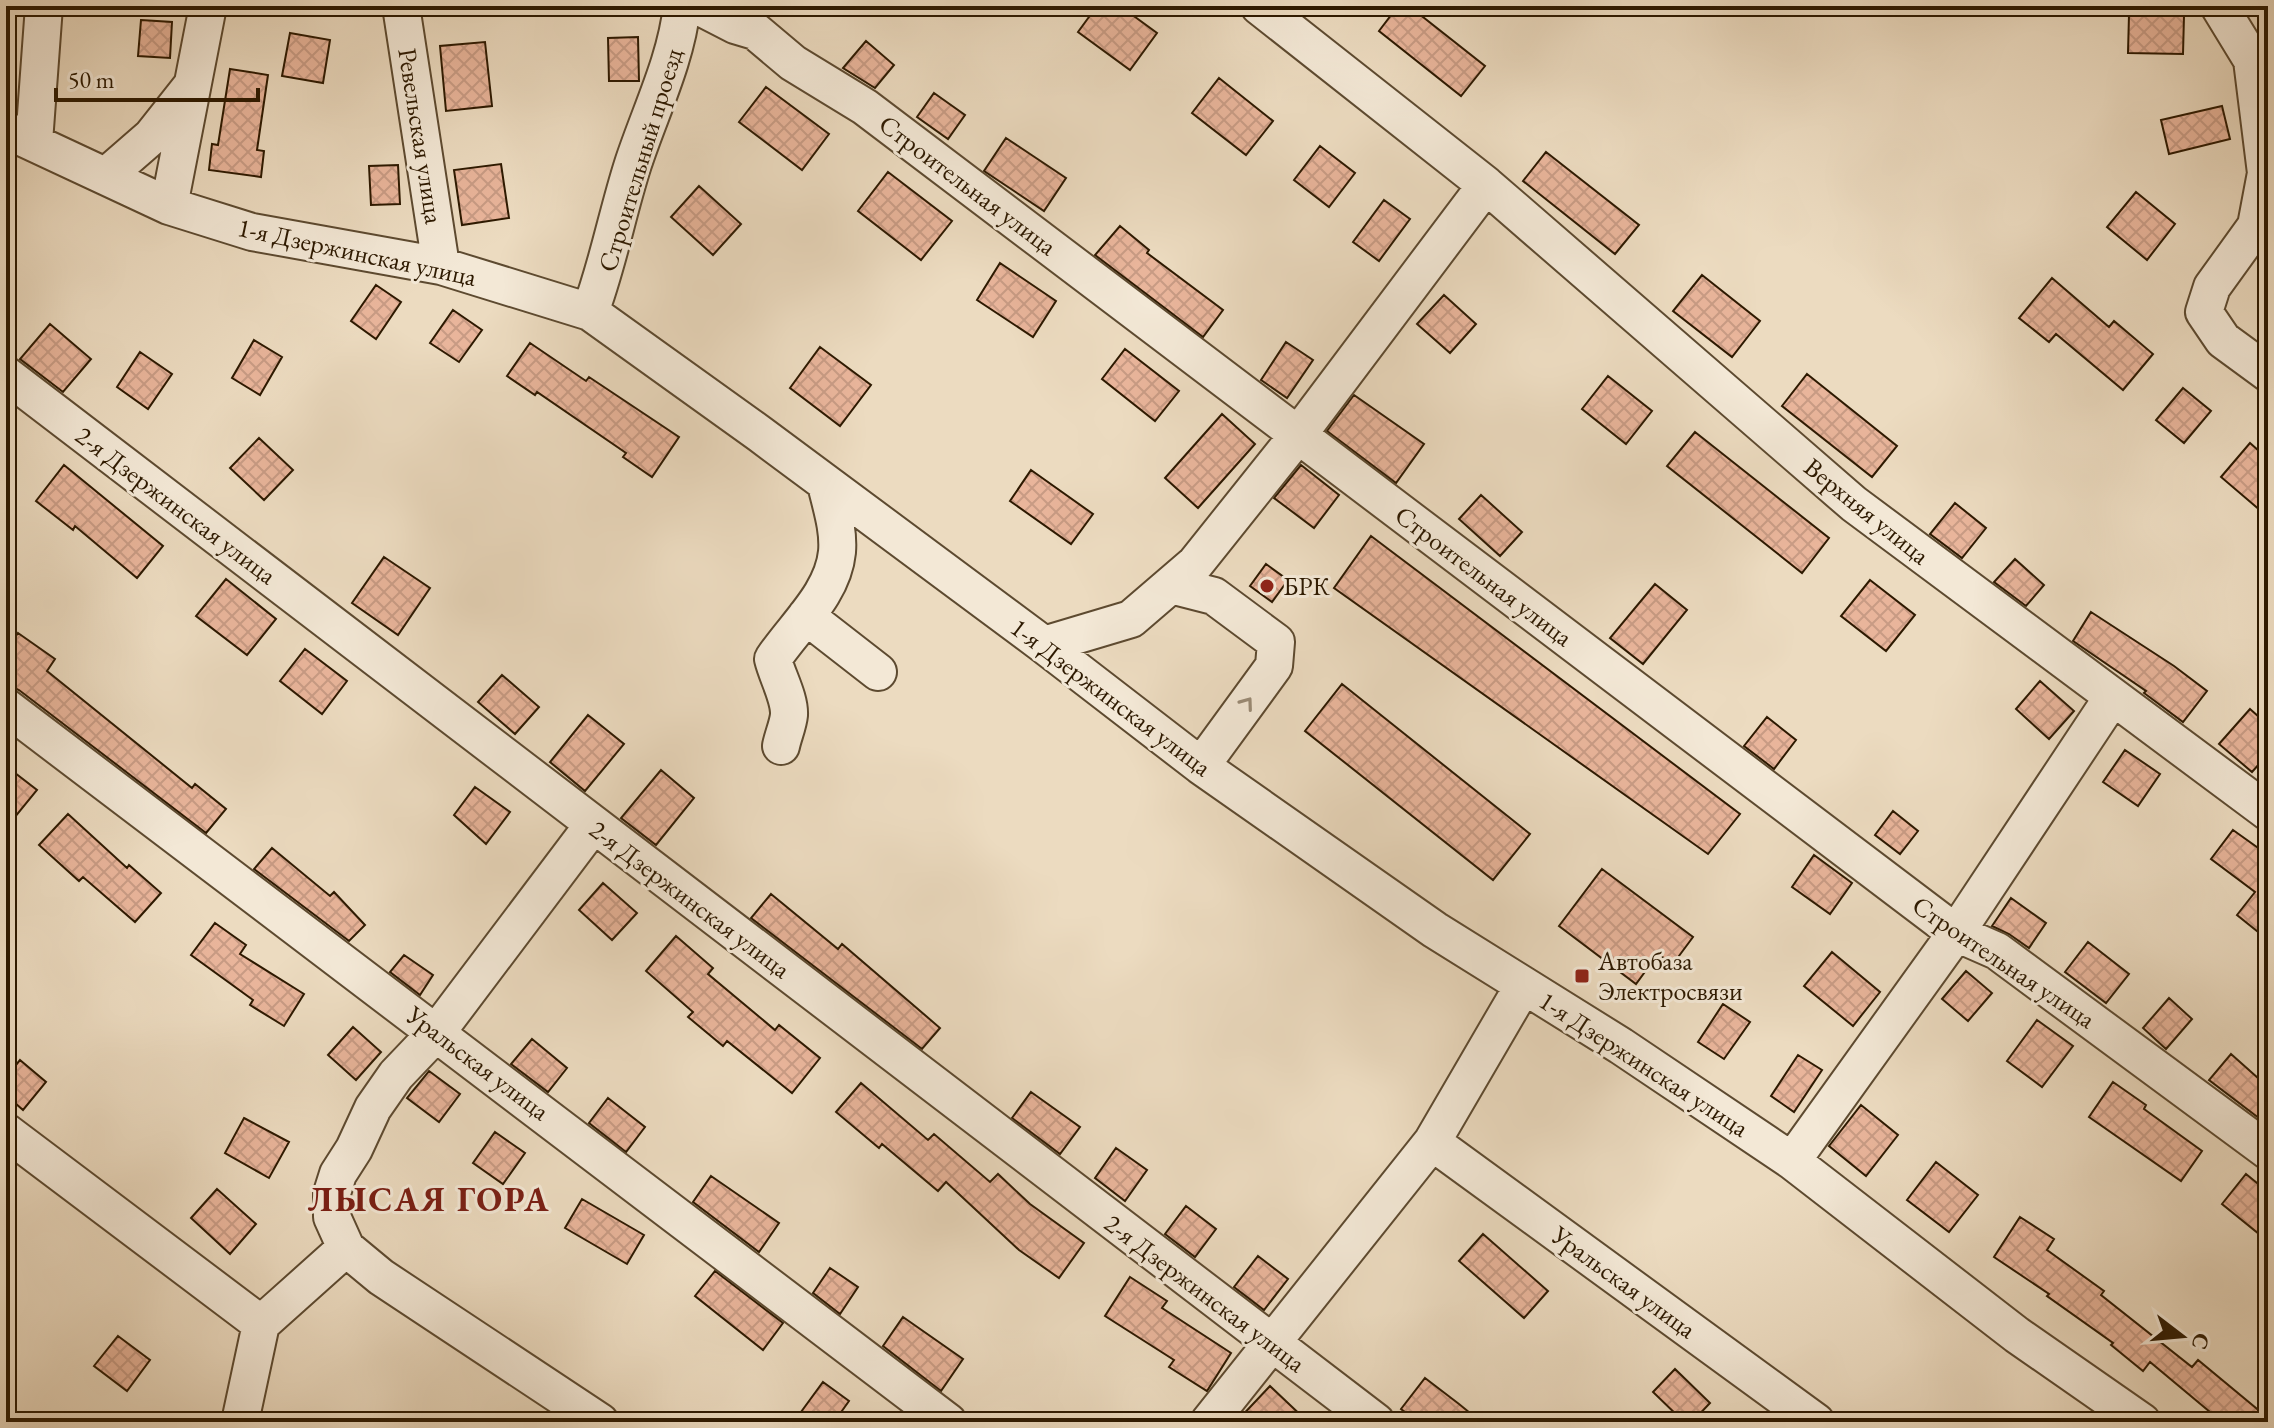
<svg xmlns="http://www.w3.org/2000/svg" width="2274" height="1428" font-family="'EB Garamond',serif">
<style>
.building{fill:url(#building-cross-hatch);stroke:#2d1900;stroke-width:2}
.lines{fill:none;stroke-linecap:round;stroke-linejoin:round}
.minor-casing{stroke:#5d4a30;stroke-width:40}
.minor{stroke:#f3e8d6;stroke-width:36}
.oneway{stroke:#9a8b76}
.poi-dot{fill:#8f2418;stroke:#f3e8d6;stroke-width:3}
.labels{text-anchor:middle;stroke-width:6;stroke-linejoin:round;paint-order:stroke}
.street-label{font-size:26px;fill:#2d1900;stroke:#f3e8d6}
.poi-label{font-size:26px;fill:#2d1900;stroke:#f3e8d6;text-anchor:start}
.district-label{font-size:34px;font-weight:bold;letter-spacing:2px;fill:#7a1f14;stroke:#f3e8d6}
</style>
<defs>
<pattern id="building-cross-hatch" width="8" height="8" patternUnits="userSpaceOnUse" patternTransform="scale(2)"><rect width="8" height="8" fill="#e9b59b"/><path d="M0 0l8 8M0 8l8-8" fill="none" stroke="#c89b84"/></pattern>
</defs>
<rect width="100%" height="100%" fill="#ecdbc0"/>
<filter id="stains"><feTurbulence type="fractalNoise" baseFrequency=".0025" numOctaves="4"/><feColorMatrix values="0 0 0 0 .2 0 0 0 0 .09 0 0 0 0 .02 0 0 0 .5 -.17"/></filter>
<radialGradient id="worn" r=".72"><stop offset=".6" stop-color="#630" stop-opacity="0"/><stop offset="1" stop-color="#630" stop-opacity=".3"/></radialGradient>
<path class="building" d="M 1097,6 L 1120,6 L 1157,33 L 1130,70 L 1078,32 Z
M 1398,6 L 1409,6 L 1485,66 L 1461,96 L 1379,31 Z
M 2129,15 L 2184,16 L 2183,54 L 2128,53 Z
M 141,20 L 172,22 L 170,58 L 138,56 Z
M 290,33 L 330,40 L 323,83 L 282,76 Z
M 638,37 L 639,81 L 609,81 L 608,38 Z
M 866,41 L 894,65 L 875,88 L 843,68 Z
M 485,42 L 492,106 L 446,111 L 440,46 Z
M 230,69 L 268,75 L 257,150 L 264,151 L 261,177 L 209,170 L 212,144 L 218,145 Z
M 1219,78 L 1273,121 L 1246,155 L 1192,113 Z
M 766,87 L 829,134 L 802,170 L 739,122 Z
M 934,93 L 965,115 L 948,139 L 917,117 Z
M 2222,106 L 2230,139 L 2169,154 L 2161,120 Z
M 1006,138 L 1066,178 L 1044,211 L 984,171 Z
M 1320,146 L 1355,173 L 1329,207 L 1294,180 Z
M 1546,152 L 1639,225 L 1615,254 L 1523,181 Z
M 501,164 L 509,218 L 462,225 L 454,170 Z
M 398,165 L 400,204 L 371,205 L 369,166 Z
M 888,172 L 952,221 L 921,260 L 858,211 Z
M 699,186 L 741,224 L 713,255 L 671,217 Z
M 2136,192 L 2175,224 L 2147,260 L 2107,227 Z
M 1384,200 L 1410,219 L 1379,261 L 1353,242 Z
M 1120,226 L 1149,250 L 1147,253 L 1223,310 L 1203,337 L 1095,255 Z
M 1000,263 L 1056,301 L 1033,337 L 977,300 Z
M 1702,275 L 1760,321 L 1732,357 L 1673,311 Z
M 2052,278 L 2109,327 L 2114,321 L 2153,354 L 2123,390 L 2056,334 L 2049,342 L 2019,318 Z
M 376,285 L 401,302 L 376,339 L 351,321 Z
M 1444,295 L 1476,324 L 1450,353 L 1417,324 Z
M 453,310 L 482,330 L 459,362 L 430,343 Z
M 50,324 L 91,359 L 63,392 L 20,359 Z
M 254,340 L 282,357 L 260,395 L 232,378 Z
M 1286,342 L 1313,360 L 1287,398 L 1261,380 Z
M 530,343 L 586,381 L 589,377 L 679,437 L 652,477 L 623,457 L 626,453 L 537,392 L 535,395 L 507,376 Z
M 820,347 L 871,385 L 840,426 L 790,388 Z
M 1125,349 L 1179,391 L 1155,421 L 1102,379 Z
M 140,352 L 172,374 L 148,409 L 117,387 Z
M 1807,374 L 1897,446 L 1872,477 L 1782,406 Z
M 1608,376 L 1652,411 L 1626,444 L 1582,409 Z
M 2183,388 L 2211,411 L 2184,443 L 2156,420 Z
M 1354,395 L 1424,444 L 1396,483 L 1327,431 Z
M 1222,414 L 1255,444 L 1198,508 L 1165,478 Z
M 1695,432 L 1829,538 L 1802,573 L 1667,466 Z
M 259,438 L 293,470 L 264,500 L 230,468 Z
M 2250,443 L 2268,459 L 2268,517 L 2221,477 Z
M 64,465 L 163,546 L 137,578 L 75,526 L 73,530 L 36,501 Z
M 1301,465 L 1339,495 L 1314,528 L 1274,498 Z
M 1031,470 L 1093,514 L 1071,544 L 1010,501 Z
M 1481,495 L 1522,532 L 1500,556 L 1459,519 Z
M 1955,503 L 1986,528 L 1962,558 L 1930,534 Z
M 1371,536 L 1740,814 L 1708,854 L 1334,588 Z
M 384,557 L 430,588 L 398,635 L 352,603 Z
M 2015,559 L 2044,585 L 2026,606 L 1994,582 Z
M 1266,564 L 1288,580 L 1272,602 L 1250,586 Z
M 226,579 L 276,619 L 247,655 L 196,616 Z
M 1870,580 L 1915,615 L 1886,651 L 1841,616 Z
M 1655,584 L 1687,610 L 1643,664 L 1610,638 Z
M 2091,612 L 2174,666 L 2207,691 L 2183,722 L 2144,693 L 2146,691 L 2073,641 Z
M 18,633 L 55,659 L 47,671 L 192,788 L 195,784 L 226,809 L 206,833 L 19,690 L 6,684 L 6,650 Z
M 305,649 L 347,681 L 322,714 L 280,681 Z
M 502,675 L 539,707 L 515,734 L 478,702 Z
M 2040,681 L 2074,711 L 2049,739 L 2016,709 Z
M 1342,684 L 1530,834 L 1493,880 L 1305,731 Z
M 2250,709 L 2268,725 L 2268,754 L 2252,772 L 2219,744 Z
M 588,715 L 624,744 L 585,791 L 550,762 Z
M 1767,717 L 1796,740 L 1774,769 L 1744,746 Z
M 2125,750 L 2160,774 L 2138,806 L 2103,782 Z
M 6,766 L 37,790 L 6,828 Z
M 661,770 L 694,798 L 656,845 L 621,818 Z
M 475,787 L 510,812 L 486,844 L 454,815 Z
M 1893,811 L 1918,831 L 1900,854 L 1875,835 Z
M 68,814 L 127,868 L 129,865 L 161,893 L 135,922 L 83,877 L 79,881 L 39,845 Z
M 2233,830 L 2268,855 L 2268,940 L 2237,915 L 2255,892 L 2211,859 Z
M 272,848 L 330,896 L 334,892 L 365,925 L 349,941 L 254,869 Z
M 1814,855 L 1852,883 L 1830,914 L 1792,887 Z
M 1602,869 L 1693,937 L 1673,964 L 1658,954 L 1636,984 L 1559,926 Z
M 603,883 L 637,913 L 612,940 L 579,910 Z
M 771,894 L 838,949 L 842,944 L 940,1028 L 922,1049 L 751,918 Z
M 2011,898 L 2046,923 L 2029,948 L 2009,934 L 1992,926 Z
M 215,923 L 246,945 L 240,954 L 304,994 L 284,1026 L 250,1005 L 253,1000 L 191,955 Z
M 676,936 L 713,968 L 708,974 L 775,1030 L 779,1025 L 820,1058 L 792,1093 L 727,1041 L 723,1046 L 688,1017 L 693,1012 L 646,971 Z
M 2088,942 L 2129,974 L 2106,1003 L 2065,972 Z
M 1832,952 L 1880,992 L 1853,1026 L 1804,986 Z
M 404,955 L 433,975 L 420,995 L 390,972 Z
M 1966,971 L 1992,993 L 1968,1021 L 1942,999 Z
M 2169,998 L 2192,1019 L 2166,1049 L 2143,1028 Z
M 1723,1004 L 1750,1022 L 1724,1059 L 1698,1042 Z
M 2037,1020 L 2073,1046 L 2042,1087 L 2007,1061 Z
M 353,1027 L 381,1052 L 356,1080 L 328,1055 Z
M 532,1039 L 567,1068 L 548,1092 L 511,1064 Z
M 2231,1054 L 2268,1087 L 2268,1125 L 2209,1080 Z
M 1798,1055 L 1822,1070 L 1794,1112 L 1771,1096 Z
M 20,1060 L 46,1082 L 23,1110 L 6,1095 L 6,1077 Z
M 429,1071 L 460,1094 L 439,1122 L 407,1098 Z
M 2113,1082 L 2146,1105 L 2144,1109 L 2202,1151 L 2181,1181 L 2089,1117 Z
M 861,1083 L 928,1140 L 934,1134 L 990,1182 L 998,1174 L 1030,1204 L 1084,1243 L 1059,1278 L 1019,1250 L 946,1182 L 938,1191 L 882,1144 L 879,1148 L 836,1112 Z
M 1031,1092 L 1080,1127 L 1060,1154 L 1012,1118 Z
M 608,1098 L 645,1127 L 626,1152 L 589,1123 Z
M 1861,1105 L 1898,1135 L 1866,1176 L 1829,1146 Z
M 244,1118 L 289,1142 L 269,1178 L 225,1153 Z
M 495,1132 L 525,1153 L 503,1184 L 473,1163 Z
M 1116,1148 L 1147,1170 L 1125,1201 L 1095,1178 Z
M 1936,1162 L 1978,1195 L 1949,1232 L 1907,1200 Z
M 2246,1174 L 2268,1192 L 2268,1222 L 2259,1234 L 2222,1204 Z
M 711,1176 L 779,1223 L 759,1252 L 693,1202 Z
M 217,1189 L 256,1224 L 230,1254 L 191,1218 Z
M 582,1199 L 644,1235 L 627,1264 L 565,1228 Z
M 1186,1206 L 1216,1229 L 1195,1257 L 1165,1234 Z
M 2020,1217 L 2054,1239 L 2047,1250 L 2104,1291 L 2101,1295 L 2192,1367 L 2198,1360 L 2268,1418 L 2268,1422 L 2222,1422 L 2150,1362 L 2143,1371 L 2111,1345 L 2113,1343 L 2047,1296 L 2049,1294 L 1994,1257 Z
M 1483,1234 L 1548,1291 L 1524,1318 L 1459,1261 Z
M 1258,1256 L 1288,1279 L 1264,1310 L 1234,1287 Z
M 830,1268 L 858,1287 L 840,1314 L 813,1293 Z
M 715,1271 L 783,1323 L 763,1350 L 695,1296 Z
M 1130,1277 L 1167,1301 L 1162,1308 L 1231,1353 L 1207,1391 L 1169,1367 L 1174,1360 L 1105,1316 Z
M 903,1317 L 963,1359 L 941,1391 L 883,1346 Z
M 118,1336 L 150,1360 L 127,1391 L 94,1366 Z
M 1675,1369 L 1710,1403 L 1692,1422 L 1684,1422 L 1653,1392 Z
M 1425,1378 L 1459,1404 L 1481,1422 L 1418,1422 L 1401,1409 Z
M 823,1382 L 849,1401 L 834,1422 L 815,1422 L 801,1412 Z
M 1270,1386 L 1308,1422 L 1236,1422 Z"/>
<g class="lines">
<g class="minor-casing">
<path id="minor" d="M 401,6 L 441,266
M 698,6 L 735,25 L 755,31 L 793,63 L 865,107 L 1956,933 L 1997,951 L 2268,1151
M 2219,6 L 2252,60 L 2266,173 L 2256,226 L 2212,287 L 2204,312 L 2223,340 L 2268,373
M 6,130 L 169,206 L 252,232 L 441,266 L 590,312 L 760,434 L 1044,645 L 1201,766 L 1435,930 L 1621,1046 L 1792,1161 L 2017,1335 L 2142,1422
M 34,142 L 44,6
M 106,176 L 152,136 L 190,88
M 1486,185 L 1854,504 L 2268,812
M 169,206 L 208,6
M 590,312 C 608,264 617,214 633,164 C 650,112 676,61 682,6
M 6,375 L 1376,1422
M 1171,585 L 1214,596 L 1276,642 L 1274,666 L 1201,766
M 806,616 L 878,672
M 1044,645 L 1131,619 L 1195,564 L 1298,435 L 1486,185 L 1259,6
M 6,707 L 948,1422
M 781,746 C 783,736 788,725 789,715 C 790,698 777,676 773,659 C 795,626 833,594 837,552 C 839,529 831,506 826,484
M 593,825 L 437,1032 L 396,1075 L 373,1108 L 354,1149 L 338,1174 L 332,1193 L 332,1217 L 346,1248 L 381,1277 L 600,1422
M 6,1132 L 261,1324 L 240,1422
M 1432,1142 L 1816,1422
M 1792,1161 L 1956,933 L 2112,698
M 261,1324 L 346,1248
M 1209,1422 L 1432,1142 L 1523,986"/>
</g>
<use href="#minor" class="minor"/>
</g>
<defs><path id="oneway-chevron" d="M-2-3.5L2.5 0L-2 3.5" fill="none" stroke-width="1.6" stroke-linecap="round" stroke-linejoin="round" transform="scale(2)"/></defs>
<use class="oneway" href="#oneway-chevron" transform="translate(1247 703) rotate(-54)"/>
<g class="poi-dot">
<circle cx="1267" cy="586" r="8"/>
<rect x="1574" y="968" width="16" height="16" rx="4"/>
</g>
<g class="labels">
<g class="street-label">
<text transform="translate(421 136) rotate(81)" y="9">Ревельская улица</text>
<text transform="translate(640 160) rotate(-73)" y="9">Строительный проезд</text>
<text transform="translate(968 185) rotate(37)" y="9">Строительная улица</text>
<text transform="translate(357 252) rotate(12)" y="9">1-я Дзержинская улица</text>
<text transform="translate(176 505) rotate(37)" y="9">2-я Дзержинская улица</text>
<text transform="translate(1867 511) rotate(39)" y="9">Верхняя улица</text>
<text transform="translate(1484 576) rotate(37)" y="9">Строительная улица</text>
<text transform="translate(1111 697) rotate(37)" y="9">1-я Дзержинская улица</text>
<text transform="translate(690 899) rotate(37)" y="9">2-я Дзержинская улица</text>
<text transform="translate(2004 962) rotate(34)" y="9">Строительная улица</text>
<text transform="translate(478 1063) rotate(37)" y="9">Уральская улица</text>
<text transform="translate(1644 1064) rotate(33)" y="9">1-я Дзержинская улица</text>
<text transform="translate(1624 1282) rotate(36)" y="9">Уральская улица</text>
<text transform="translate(1205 1293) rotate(37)" y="9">2-я Дзержинская улица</text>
</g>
<g class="poi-label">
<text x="1283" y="595">БРК</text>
<text x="1598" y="970">Автобаза<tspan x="1598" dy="30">Электросвязи</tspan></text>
</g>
<g class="district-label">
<text x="429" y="1211">ЛЫСАЯ ГОРА</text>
</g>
</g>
<rect width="2274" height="1428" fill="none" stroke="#ecdbc0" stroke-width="32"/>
<rect x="8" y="8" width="2258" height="1412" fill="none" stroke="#2d1900" stroke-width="4"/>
<rect x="16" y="16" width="2242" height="1396" fill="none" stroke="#2d1900" stroke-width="2"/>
<g transform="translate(2182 1336) rotate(106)" stroke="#f3e8d6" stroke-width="6" paint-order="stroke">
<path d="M0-6L14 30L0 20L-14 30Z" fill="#2d1900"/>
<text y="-12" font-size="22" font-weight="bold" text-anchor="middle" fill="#2d1900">С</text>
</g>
<path d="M56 88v12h202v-12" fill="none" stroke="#2d1900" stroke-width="4"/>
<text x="68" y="88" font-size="24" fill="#2d1900" stroke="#f3e8d6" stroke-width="6" paint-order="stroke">50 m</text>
<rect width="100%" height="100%" filter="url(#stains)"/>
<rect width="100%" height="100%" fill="url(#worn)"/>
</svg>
